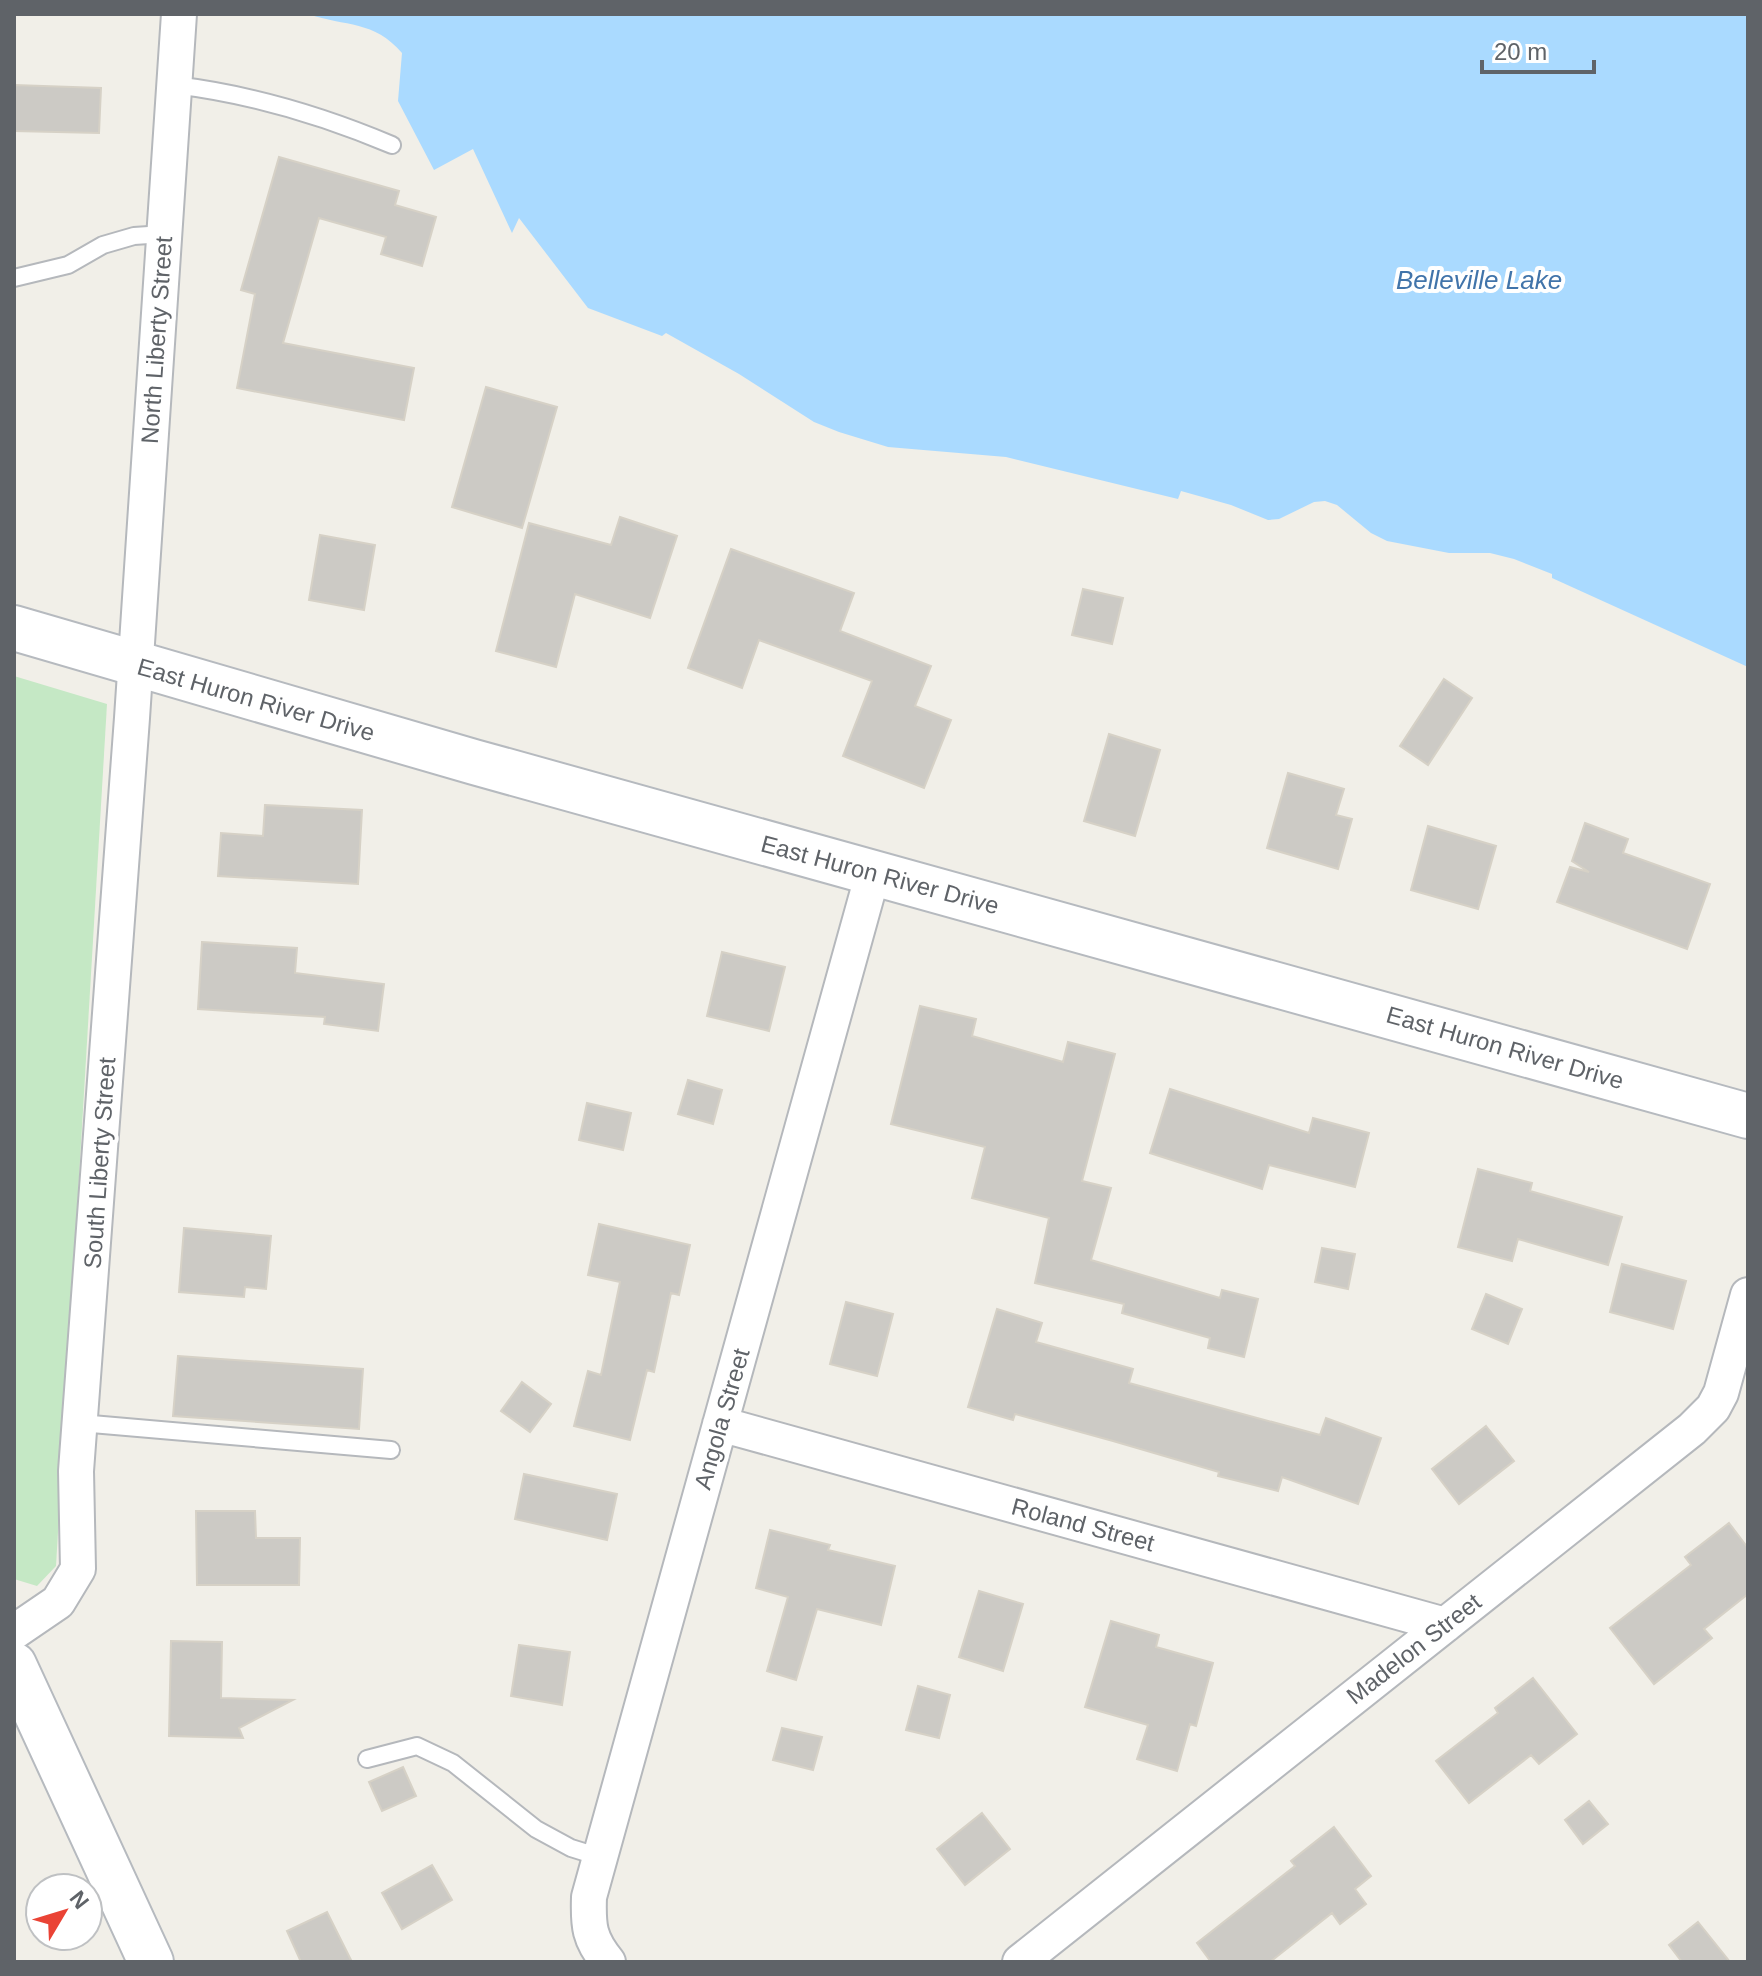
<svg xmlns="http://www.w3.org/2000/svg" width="1762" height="1976" font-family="Arial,sans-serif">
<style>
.green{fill:#c5e8c5}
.water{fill:#aadaff}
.building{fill:#cccac5;stroke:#d6d1c6;stroke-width:2}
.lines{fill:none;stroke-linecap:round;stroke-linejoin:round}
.lane-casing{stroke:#b5b8bc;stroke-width:20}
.street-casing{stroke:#b5b8bc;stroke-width:38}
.secondary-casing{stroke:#b6babf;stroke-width:48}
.lane{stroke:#fff;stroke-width:16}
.street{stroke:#fff;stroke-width:34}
.secondary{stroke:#fff;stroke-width:44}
.labels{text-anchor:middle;stroke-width:8;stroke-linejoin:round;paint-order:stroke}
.street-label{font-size:24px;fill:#5f6368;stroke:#fff}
.water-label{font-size:26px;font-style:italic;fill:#4174aa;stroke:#fff}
</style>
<rect width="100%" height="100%" fill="#f1efe8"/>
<path class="green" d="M 14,676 L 107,704 L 56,1566 L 37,1586 L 14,1579 Z"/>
<path class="water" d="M 308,14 L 1748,14 L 1748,667 L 1552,578 L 1552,574 L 1514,559 L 1490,553 L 1449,553 L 1387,541 L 1371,533 L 1337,505 L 1325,501 L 1314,502 L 1279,519 L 1268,520 L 1231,505 L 1181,491 L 1178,499 L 1006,457 L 888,447 L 839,432 L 814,422 L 739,374 L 666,333 L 662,336 L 588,308 L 519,218 L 512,233 L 473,149 L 434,170 L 398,101 L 402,53 C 374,20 346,27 308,14 Z"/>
<path class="building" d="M 14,85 L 101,88 L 99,133 L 14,131 Z
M 279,157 L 399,191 L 395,205 L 436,217 L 422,266 L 381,254 L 386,237 L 319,218 L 283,343 L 414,368 L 404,420 L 237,388 L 255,294 L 241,290 Z
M 486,387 L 557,407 L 522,528 L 452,507 Z
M 620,517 L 677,536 L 650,618 L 575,594 L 556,667 L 496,651 L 529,523 L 611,545 Z
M 320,535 L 375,545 L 364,610 L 309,600 Z
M 731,549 L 854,593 L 840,631 L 931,666 L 915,706 L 951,720 L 924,788 L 843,756 L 872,681 L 759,640 L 742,688 L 688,668 Z
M 1083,589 L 1123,598 L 1112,644 L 1072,635 Z
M 1444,679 L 1472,698 L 1428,765 L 1400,746 Z
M 1109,734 L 1160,750 L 1135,836 L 1084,821 Z
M 1288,773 L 1344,789 L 1336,815 L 1352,819 L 1338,869 L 1267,848 Z
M 265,805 L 362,810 L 358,884 L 218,876 L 221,833 L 263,836 Z
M 1585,823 L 1628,839 L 1623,853 L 1710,884 L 1687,949 L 1557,902 L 1570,867 L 1589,872 L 1572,861 Z
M 1428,826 L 1496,846 L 1478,909 L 1411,890 Z
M 202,942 L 297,948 L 295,973 L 384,984 L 378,1031 L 324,1024 L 325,1017 L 198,1009 Z
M 722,952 L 785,967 L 769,1031 L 707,1016 Z
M 920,1006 L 976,1019 L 972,1036 L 1063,1062 L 1068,1042 L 1115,1054 L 1082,1181 L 1111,1188 L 1091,1260 L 1220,1298 L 1222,1290 L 1258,1299 L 1244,1357 L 1208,1348 L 1210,1338 L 1122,1313 L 1124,1304 L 1035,1283 L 1049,1218 L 972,1198 L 985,1147 L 891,1124 Z
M 688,1080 L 722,1090 L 713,1124 L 678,1114 Z
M 1170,1089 L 1309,1133 L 1313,1118 L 1369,1133 L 1355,1187 L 1269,1165 L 1262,1189 L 1150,1153 Z
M 587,1103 L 631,1113 L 623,1150 L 579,1140 Z
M 1478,1169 L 1532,1183 L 1530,1191 L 1622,1217 L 1608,1265 L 1518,1239 L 1512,1261 L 1458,1247 Z
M 599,1224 L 690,1245 L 679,1295 L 671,1293 L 654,1372 L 647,1370 L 630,1440 L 574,1426 L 588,1371 L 601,1375 L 620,1282 L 588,1275 Z
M 184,1228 L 271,1236 L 266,1289 L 245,1287 L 244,1297 L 179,1292 Z
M 1322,1248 L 1355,1254 L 1348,1289 L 1315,1282 Z
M 1622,1264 L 1686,1281 L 1673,1329 L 1610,1312 Z
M 1486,1294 L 1522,1309 L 1508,1344 L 1472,1329 Z
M 846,1302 L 893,1314 L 877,1376 L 830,1364 Z
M 997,1309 L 1042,1323 L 1036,1342 L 1133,1369 L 1129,1383 L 1320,1435 L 1326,1418 L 1381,1438 L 1358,1504 L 1282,1477 L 1278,1491 L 1218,1476 L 1219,1472 L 1113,1441 L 1015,1414 L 1013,1420 L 968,1407 Z
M 178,1356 L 363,1369 L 359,1429 L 173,1416 Z
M 522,1382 L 551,1404 L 530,1432 L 501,1411 Z
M 1486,1426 L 1514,1461 L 1459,1504 L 1432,1469 Z
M 524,1474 L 617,1494 L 607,1540 L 515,1519 Z
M 196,1511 L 255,1511 L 256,1538 L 300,1538 L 299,1585 L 197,1585 Z
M 1729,1523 L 1748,1548 L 1748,1594 L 1704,1629 L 1712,1638 L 1654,1684 L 1610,1628 L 1691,1565 L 1685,1557 Z
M 770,1530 L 830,1545 L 828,1550 L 895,1566 L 881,1625 L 817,1609 L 796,1680 L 767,1671 L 788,1597 L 756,1588 Z
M 979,1591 L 1023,1604 L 1003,1671 L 959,1657 Z
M 1111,1621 L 1159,1635 L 1156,1647 L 1213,1663 L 1196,1726 L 1190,1724 L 1177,1771 L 1137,1759 L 1148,1725 L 1085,1707 Z
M 171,1641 L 222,1642 L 221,1698 L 293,1700 L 239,1728 L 243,1738 L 169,1736 Z
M 519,1645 L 570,1652 L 562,1705 L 511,1696 Z
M 1533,1678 L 1577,1734 L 1539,1764 L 1531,1755 L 1469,1803 L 1436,1761 L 1498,1713 L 1495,1708 Z
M 918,1686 L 950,1695 L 939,1738 L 906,1730 Z
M 782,1728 L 822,1737 L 813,1770 L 773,1760 Z
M 403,1767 L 416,1796 L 382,1811 L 369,1782 Z
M 1589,1801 L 1608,1824 L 1583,1844 L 1565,1820 Z
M 982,1813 L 1010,1849 L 965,1885 L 937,1849 Z
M 1334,1827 L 1371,1876 L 1355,1889 L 1366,1904 L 1340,1924 L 1332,1913 L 1270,1962 L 1211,1962 L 1197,1943 L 1295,1866 L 1291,1861 Z
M 432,1865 L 452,1900 L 402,1929 L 382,1893 Z
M 327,1912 L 352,1962 L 301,1962 L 287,1931 Z
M 1698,1922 L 1730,1962 L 1682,1962 L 1669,1945 Z"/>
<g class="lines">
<g class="lane-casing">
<path id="lane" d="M 174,85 C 251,94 321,115 392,145
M 14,278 L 68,265 L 103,245 L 134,236 L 164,234
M 80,1423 L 391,1450
M 367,1759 L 417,1746 L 453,1763 L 536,1829 L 571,1848 L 600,1857"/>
</g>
<g class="street-casing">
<path id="street" d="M 720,1424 L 1445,1625
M 14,1632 L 58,1602 L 78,1569 L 76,1471 L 132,718 L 179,14
M 608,1962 C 589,1939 588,1926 589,1897 L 873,873
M 1020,1962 L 1692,1429 L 1713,1408 L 1721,1393 L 1748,1295"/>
</g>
<g class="secondary-casing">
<path id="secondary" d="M 14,628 L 474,762 L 1748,1116
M 14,1665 L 151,1962"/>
</g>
<use href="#lane" class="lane"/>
<use href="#street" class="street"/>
<use href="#secondary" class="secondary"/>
</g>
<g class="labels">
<g class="street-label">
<text transform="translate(157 340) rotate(-86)" y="8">North Liberty Street</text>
<text transform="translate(256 700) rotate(16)" y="8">East Huron River Drive</text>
<text transform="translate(880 875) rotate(15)" y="8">East Huron River Drive</text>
<text transform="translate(1505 1048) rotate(16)" y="8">East Huron River Drive</text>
<text transform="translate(100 1163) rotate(-86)" y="8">South Liberty Street</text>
<text transform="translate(722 1419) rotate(-74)" y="8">Angola Street</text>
<text transform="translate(1083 1525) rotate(15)" y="8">Roland Street</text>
<text transform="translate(1414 1649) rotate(-38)" y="8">Madelon Street</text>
</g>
<g class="water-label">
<text x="1479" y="289">Belleville Lake</text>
</g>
</g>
<rect width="1762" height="1976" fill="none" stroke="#5f6368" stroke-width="32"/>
<g transform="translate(64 1912) rotate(52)"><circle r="38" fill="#ffffff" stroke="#bfc1c3" stroke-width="2"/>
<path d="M0-6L14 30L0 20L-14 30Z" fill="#ea4335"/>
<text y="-12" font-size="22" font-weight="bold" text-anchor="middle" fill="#5f6368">N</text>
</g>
<path d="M1482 60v12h112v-12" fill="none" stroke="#5f6368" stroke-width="4"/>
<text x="1494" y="60" font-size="24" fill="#5f6368" stroke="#ffffff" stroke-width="6" paint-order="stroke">20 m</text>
</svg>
